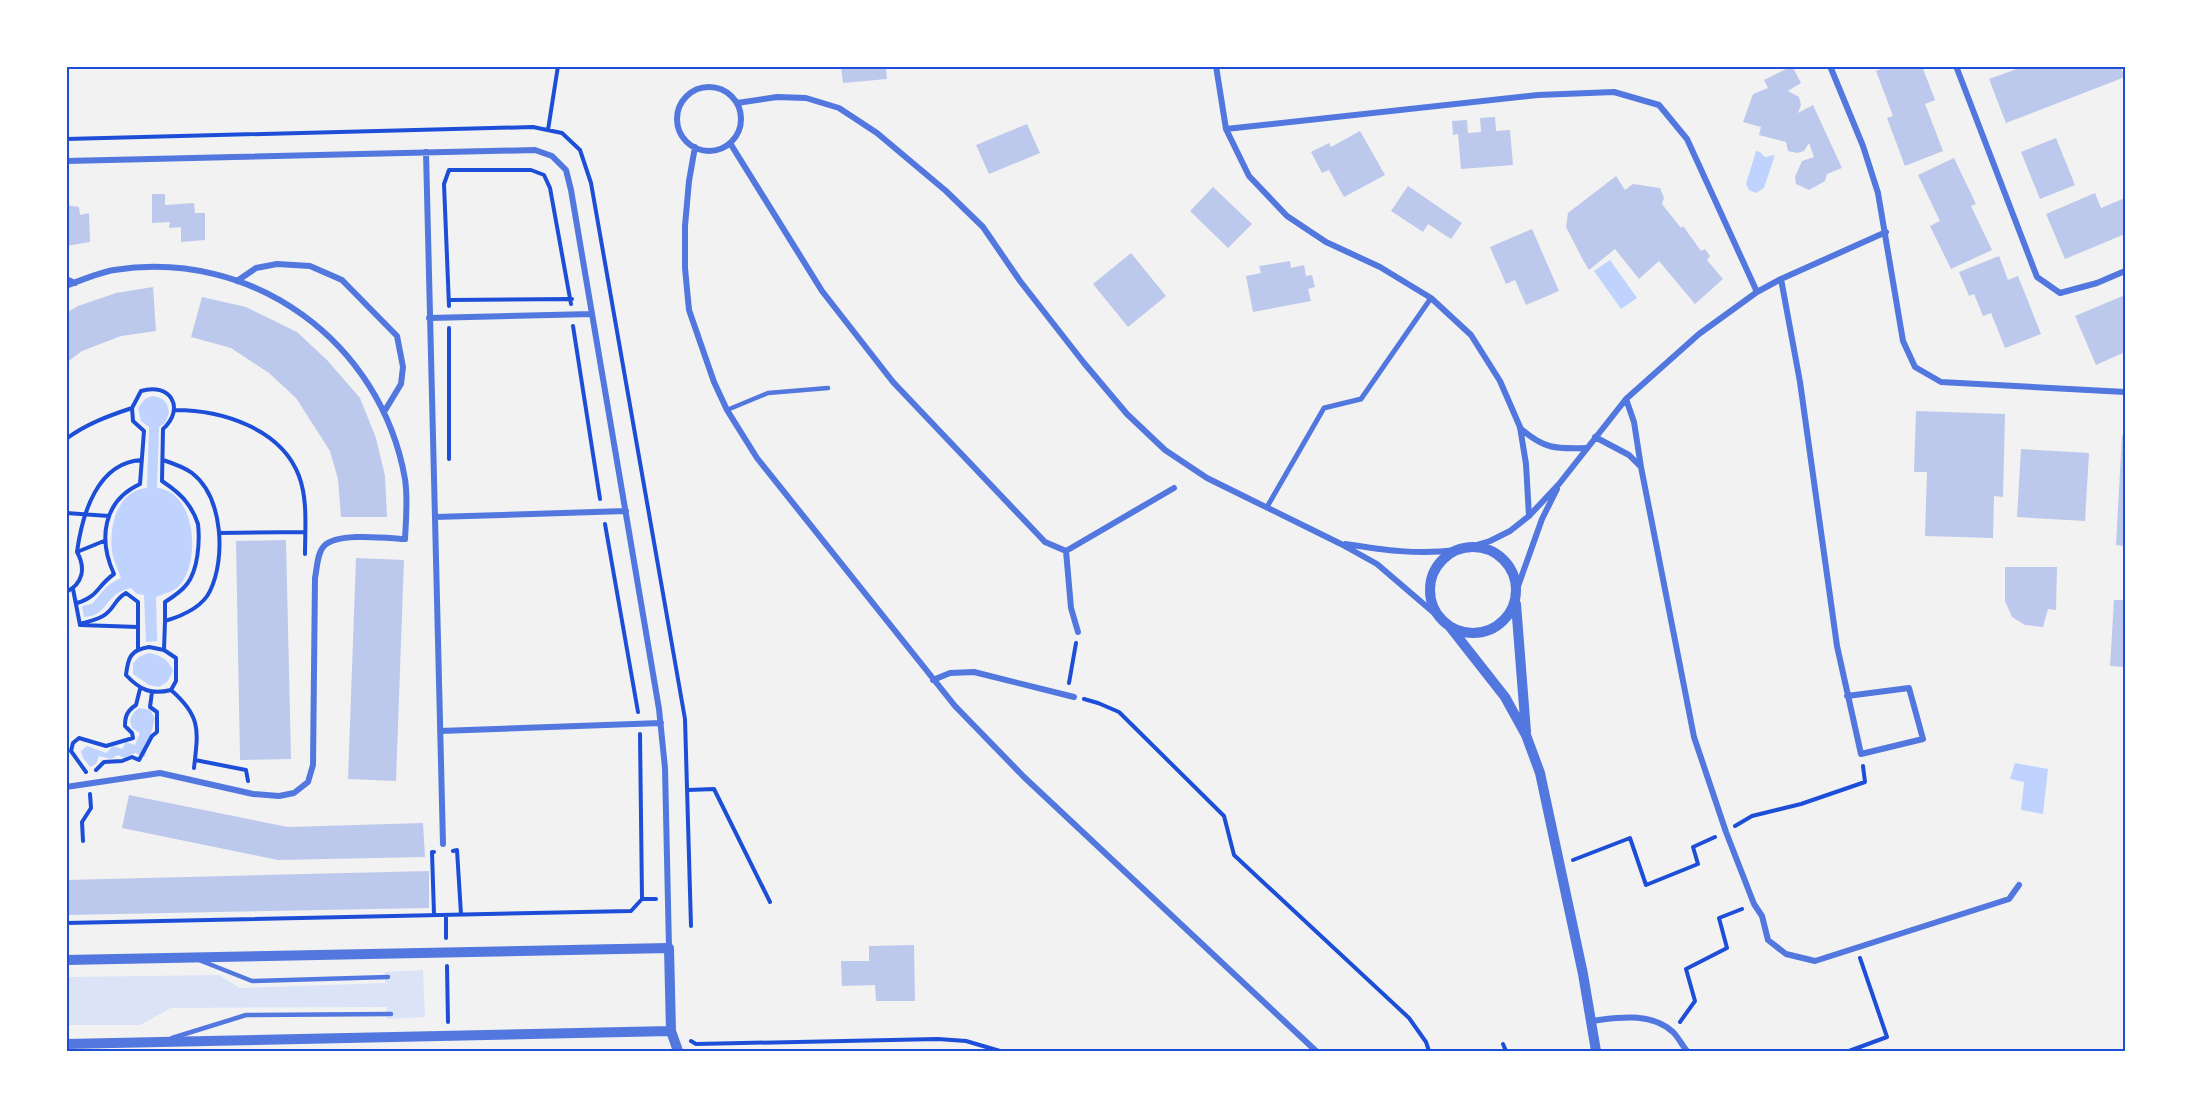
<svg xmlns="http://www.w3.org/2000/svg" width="2191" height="1117" font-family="Arial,sans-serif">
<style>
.green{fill:#dbe4f7}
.water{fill:#bfd3fe}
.building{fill:#bdc9ec}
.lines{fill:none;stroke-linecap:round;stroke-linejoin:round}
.path{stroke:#1d4ed8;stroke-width:4}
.service{stroke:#5277de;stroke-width:4.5}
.pedestrian{stroke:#5277de;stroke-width:5}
.minor{stroke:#5277de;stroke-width:6}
.tertiary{stroke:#5277de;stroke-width:10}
.neatline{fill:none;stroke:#1d4ed8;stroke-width:2}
</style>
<rect width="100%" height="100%" fill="#f2f2f2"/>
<path class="green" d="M 423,970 L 425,1017 L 386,1019 L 387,1007 L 171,1008 L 140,1025 L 66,1025 L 66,977 L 219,975 L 240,988 L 385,983 L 385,972 Z"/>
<path class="water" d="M 1756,151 L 1760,152 L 1765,157 L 1775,155 L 1764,188 L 1756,193 L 1749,190 L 1746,184 Z
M 1610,260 L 1637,298 L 1621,309 L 1594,271 Z
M 152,396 C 163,397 168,402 169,413 L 165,423 L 159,427 L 157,488 C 196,491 202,563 178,587 C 173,592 162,594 156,597 L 157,641 L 146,642 L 144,595 L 137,594 L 131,588 C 104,593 109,616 84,617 L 82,606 L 92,604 C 103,592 105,585 121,578 C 118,569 113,560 112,551 C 109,527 117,490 147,488 L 149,427 L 141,421 L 138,408 L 145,399 Z
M 148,653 C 161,655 168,659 173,671 L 167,682 L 159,687 L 149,685 L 133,674 L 133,663 L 139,657 Z
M 139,708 L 150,710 L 155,718 L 145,757 L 135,753 L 124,758 L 118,755 L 111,759 L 99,756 L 96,764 L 90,767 L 83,758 L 81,751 L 87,746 L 106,753 L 113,746 L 122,749 L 126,742 L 135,745 L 140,733 L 132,728 L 130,720 L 134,712 Z
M 2015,763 L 2048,769 L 2043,814 L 2021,810 L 2024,782 L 2010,779 Z"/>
<path class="building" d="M 841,66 L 886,66 L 887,79 L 843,83 Z
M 1792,66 L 1801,83 L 1788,91 L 1799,97 L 1801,105 L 1798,113 L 1813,105 L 1842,168 L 1827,174 L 1825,181 L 1809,190 L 1796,184 L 1795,177 L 1802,161 L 1814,157 L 1809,143 L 1804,151 L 1797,153 L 1788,151 L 1786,142 L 1759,135 L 1761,127 L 1743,122 L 1753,94 L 1768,88 L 1764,80 Z
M 1889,66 L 1922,66 L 1935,100 L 1925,104 L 1943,151 L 1905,166 L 1887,118 L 1893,116 L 1876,71 Z
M 2025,66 L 2120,66 L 2125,77 L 2006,123 L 1989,79 Z
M 1495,117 L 1496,131 L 1510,130 L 1513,165 L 1461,169 L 1458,134 L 1453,135 L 1452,121 L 1467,120 L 1468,133 L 1481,132 L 1480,118 Z
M 1027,124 L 1040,153 L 989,174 L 976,145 Z
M 1360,131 L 1385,175 L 1344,197 L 1329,170 L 1322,173 L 1311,152 L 1329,143 L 1331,147 Z
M 2056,138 L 2075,185 L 2040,199 L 2021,152 Z
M 1954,158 L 1976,204 L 1971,206 L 1992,250 L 1951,269 L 1930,226 L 1940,221 L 1918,175 Z
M 1616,176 L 1625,190 L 1633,184 L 1660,188 L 1664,198 L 1662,204 L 1681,228 L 1683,226 L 1701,251 L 1705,249 L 1710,256 L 1707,260 L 1723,279 L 1695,304 L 1659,261 L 1639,279 L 1615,249 L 1589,270 L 1583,260 L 1566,227 L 1568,213 Z
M 1408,186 L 1462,223 L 1451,239 L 1428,224 L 1423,232 L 1391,211 Z
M 1213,187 L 1252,224 L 1228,248 L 1190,211 Z
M 2095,193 L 2101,208 L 2125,198 L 2125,234 L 2065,259 L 2046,214 Z
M 152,194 L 165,194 L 165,205 L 194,203 L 195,213 L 205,213 L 205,240 L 181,242 L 181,227 L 169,228 L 170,222 L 152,223 Z
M 66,205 L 79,207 L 80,215 L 89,213 L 90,242 L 66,246 Z
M 1532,229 L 1559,291 L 1526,305 L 1515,280 L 1506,284 L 1490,247 Z
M 1131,253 L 1166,296 L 1128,327 L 1093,284 Z
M 1999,256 L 2008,280 L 2018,276 L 2041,334 L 2005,348 L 1991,313 L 1983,316 L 1974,294 L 1969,296 L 1959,272 Z
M 1290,261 L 1291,268 L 1304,265 L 1306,276 L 1312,275 L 1315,287 L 1308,289 L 1311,301 L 1253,312 L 1246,276 L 1261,273 L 1259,266 Z
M 153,287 L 156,331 L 121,336 L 82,351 L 66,363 L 66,313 L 78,306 L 116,293 Z
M 2125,295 L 2125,352 L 2096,365 L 2075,316 Z
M 202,297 L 246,307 L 297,332 L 327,360 L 360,398 L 376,438 L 385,476 L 387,517 L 341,517 L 338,479 L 330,451 L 296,398 L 269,373 L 231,348 L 191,337 Z
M 1916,411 L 2005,414 L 2003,497 L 1994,496 L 1993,538 L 1925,536 L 1927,472 L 1914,472 Z
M 2122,435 L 2125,435 L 2125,546 L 2116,545 Z
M 2021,449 L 2089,453 L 2085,521 L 2017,517 Z
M 286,540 L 291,759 L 240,760 L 236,541 Z
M 356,558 L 404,560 L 396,781 L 348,779 Z
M 2005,567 L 2057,567 L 2056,610 L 2048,609 L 2043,627 L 2025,625 L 2012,617 L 2005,601 Z
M 2114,600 L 2125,600 L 2125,667 L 2110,666 Z
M 129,795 L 288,827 L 423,823 L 425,857 L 278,860 L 122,828 Z
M 429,871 L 429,908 L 66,915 L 66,880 Z
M 914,945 L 915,1001 L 876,1001 L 875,985 L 842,986 L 841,961 L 869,961 L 869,946 Z"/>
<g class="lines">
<path class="path" d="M 548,130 L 558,66
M 66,139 L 533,127 L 562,133 L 580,150 L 591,183 L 685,719 L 691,926
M 450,300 L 572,299
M 449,306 L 444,184 L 449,170 L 531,170 L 544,175 L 550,188 L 571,304
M 573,326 L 600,499
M 175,410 C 221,410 281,428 299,476 C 308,500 305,529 305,554
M 66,439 C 86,424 108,416 132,408
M 449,459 L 449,328
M 66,513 L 109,516
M 605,524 L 638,712
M 219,533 L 305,532
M 104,541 L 77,552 C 82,515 97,462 142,460
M 73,589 L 80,625 L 138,627 L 138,649
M 66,592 C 83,584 86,568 77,552
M 77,603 C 99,596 97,586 114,574 C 98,539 103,501 140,484 L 144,431 L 133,421 L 132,408 L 141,391 C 170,382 186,408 163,429 L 162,481 C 171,487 181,494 187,503 C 191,508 196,518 198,524 C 200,542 198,570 187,584 C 181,592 173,597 165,602 L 165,621 C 182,616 202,608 210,591 C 226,558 223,497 192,473 C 184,467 172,463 163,460
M 83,623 C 91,621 100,619 106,614 C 116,606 114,600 126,593 L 138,602 L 138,627
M 149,647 L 164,650 L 176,658 L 176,681 L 171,690 C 151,695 140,690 126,675 C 128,658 130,650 149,647 Z
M 164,650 L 165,621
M 1069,683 L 1076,643
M 171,690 C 202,717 198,731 194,768
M 1084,699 L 1098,703 L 1119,712 L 1224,816 L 1234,855 L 1409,1018 L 1426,1042 L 1429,1051
M 195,760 L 246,770 L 248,781
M 96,770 L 104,762 L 122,761 L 132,757 L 139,760 L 152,736 L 157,732 L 157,712 L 150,707 L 152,692
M 86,772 L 71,751 L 73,743 L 79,738 L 106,746 L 133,738 L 132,733 L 125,726 C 125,716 127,711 136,705 L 140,689
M 688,790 L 714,789 L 770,902
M 1735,826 L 1752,816 L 1801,804 L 1865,782 L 1863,766
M 83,841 L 82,822 L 91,808 L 90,794
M 453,851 L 457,850 L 461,914
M 434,852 L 432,852 L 434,914
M 1573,860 L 1630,838 L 1646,885 L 1698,864 L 1693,847 L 1715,837
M 642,899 L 656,899
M 446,915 L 446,938
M 66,923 L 631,911 L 642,899 L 640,734
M 447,966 L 448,1022
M 1680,1022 L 1695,1001 L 1686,969 L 1727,948 L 1719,918 L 1742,909
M 691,1041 L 696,1044 L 938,1039 L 966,1041 L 1000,1051
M 1503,1044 L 1506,1051
M 1849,1051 L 1887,1037 L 1860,958"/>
<path class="service" d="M 727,410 L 768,393 L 828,388
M 199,960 L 252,981 L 388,977
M 172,1038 L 246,1015 L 391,1014"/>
<path class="pedestrian" d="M 1267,507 L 1324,408 L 1361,399 L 1431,298"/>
<path class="minor" d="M 1216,66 L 1226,129 L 1249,176 L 1287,216 L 1326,242 L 1380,267 L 1431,298 L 1471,335 L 1500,381 L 1520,427 L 1526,464 L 1529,516
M 1830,66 L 1863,146 L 1878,193 L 1903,341 L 1915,367 L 1941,382 L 2125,392
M 1956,66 L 2037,277 L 2060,293 L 2097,283 L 2125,271
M677 119a32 32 0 1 1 64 0a32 32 0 1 1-64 0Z
M 737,103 L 777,97 L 806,98 L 839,108 L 877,133 L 946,191 L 983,227 L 1020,281 L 1084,363 L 1127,414 L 1165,450 L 1207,478 L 1341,544 L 1377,564 L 1440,618
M 1226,129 L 1538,95 L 1614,92 L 1659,105 L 1687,139 L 1757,292
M 730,143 L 822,291 L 893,382 L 1045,542 L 1066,551 L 1174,488
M 695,147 L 689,181 L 685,226 L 685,268 L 689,310 L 714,382 L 727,410 L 757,458 L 955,706 L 1024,777 L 1316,1051
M 426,152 L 443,844
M 66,161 L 535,150 L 552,156 L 566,170 L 571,190 L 659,709 L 665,768 L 669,948
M 66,279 L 75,283
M 1781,279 L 1800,382 L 1837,646 L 1861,754 L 1923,739 L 1909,688 L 1847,696
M 237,281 L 256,268 L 277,264 L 310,266 L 342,280 L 397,336 L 403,367 L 401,384 L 384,412
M 66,286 C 81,280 98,273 114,270 C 253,248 381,342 405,479 C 408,498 406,520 405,539 C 387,538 337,532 324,546 C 317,553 317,569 315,578 L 313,765 L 308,782 L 294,793 L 279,796 L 253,794 L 160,773 L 66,787
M 429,318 L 592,314
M 1626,399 L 1634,422 L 1641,467 L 1694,737 L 1726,832 L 1754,904 L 1762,916 L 1768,940 L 1786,954 L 1815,961 L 2009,899 L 2019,885
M 1520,428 C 1544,449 1555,449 1586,448
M 1595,437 L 1629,455 L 1640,466
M 435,517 L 626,511
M 1345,544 C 1384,550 1417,555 1457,550
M 1470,547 L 1490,541 L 1510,531 L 1529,516 L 1559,484 L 1626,399 L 1699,334 L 1757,292 L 1781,279 L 1886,232
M 1066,551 L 1071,608 L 1078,632
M 1517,589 L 1542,519 L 1557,489
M 933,680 L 950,673 L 974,672 L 1074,697
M 440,731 L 661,723
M 1590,1021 C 1617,1018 1650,1011 1673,1032 C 1678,1037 1682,1045 1687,1051"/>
<path class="tertiary" d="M1430 590a43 43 0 1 1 86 0a43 43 0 1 1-86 0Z
M 1516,604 L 1526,732
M 1450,627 L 1505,697 L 1526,735 L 1540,773 L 1583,974 L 1596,1051
M 66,960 L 669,948 L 671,1031 L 678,1051
M 66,1044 L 671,1031"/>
</g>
<rect width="2191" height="1117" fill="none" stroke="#ffffff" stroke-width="135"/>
<rect x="68" y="68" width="2056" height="982" class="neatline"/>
</svg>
